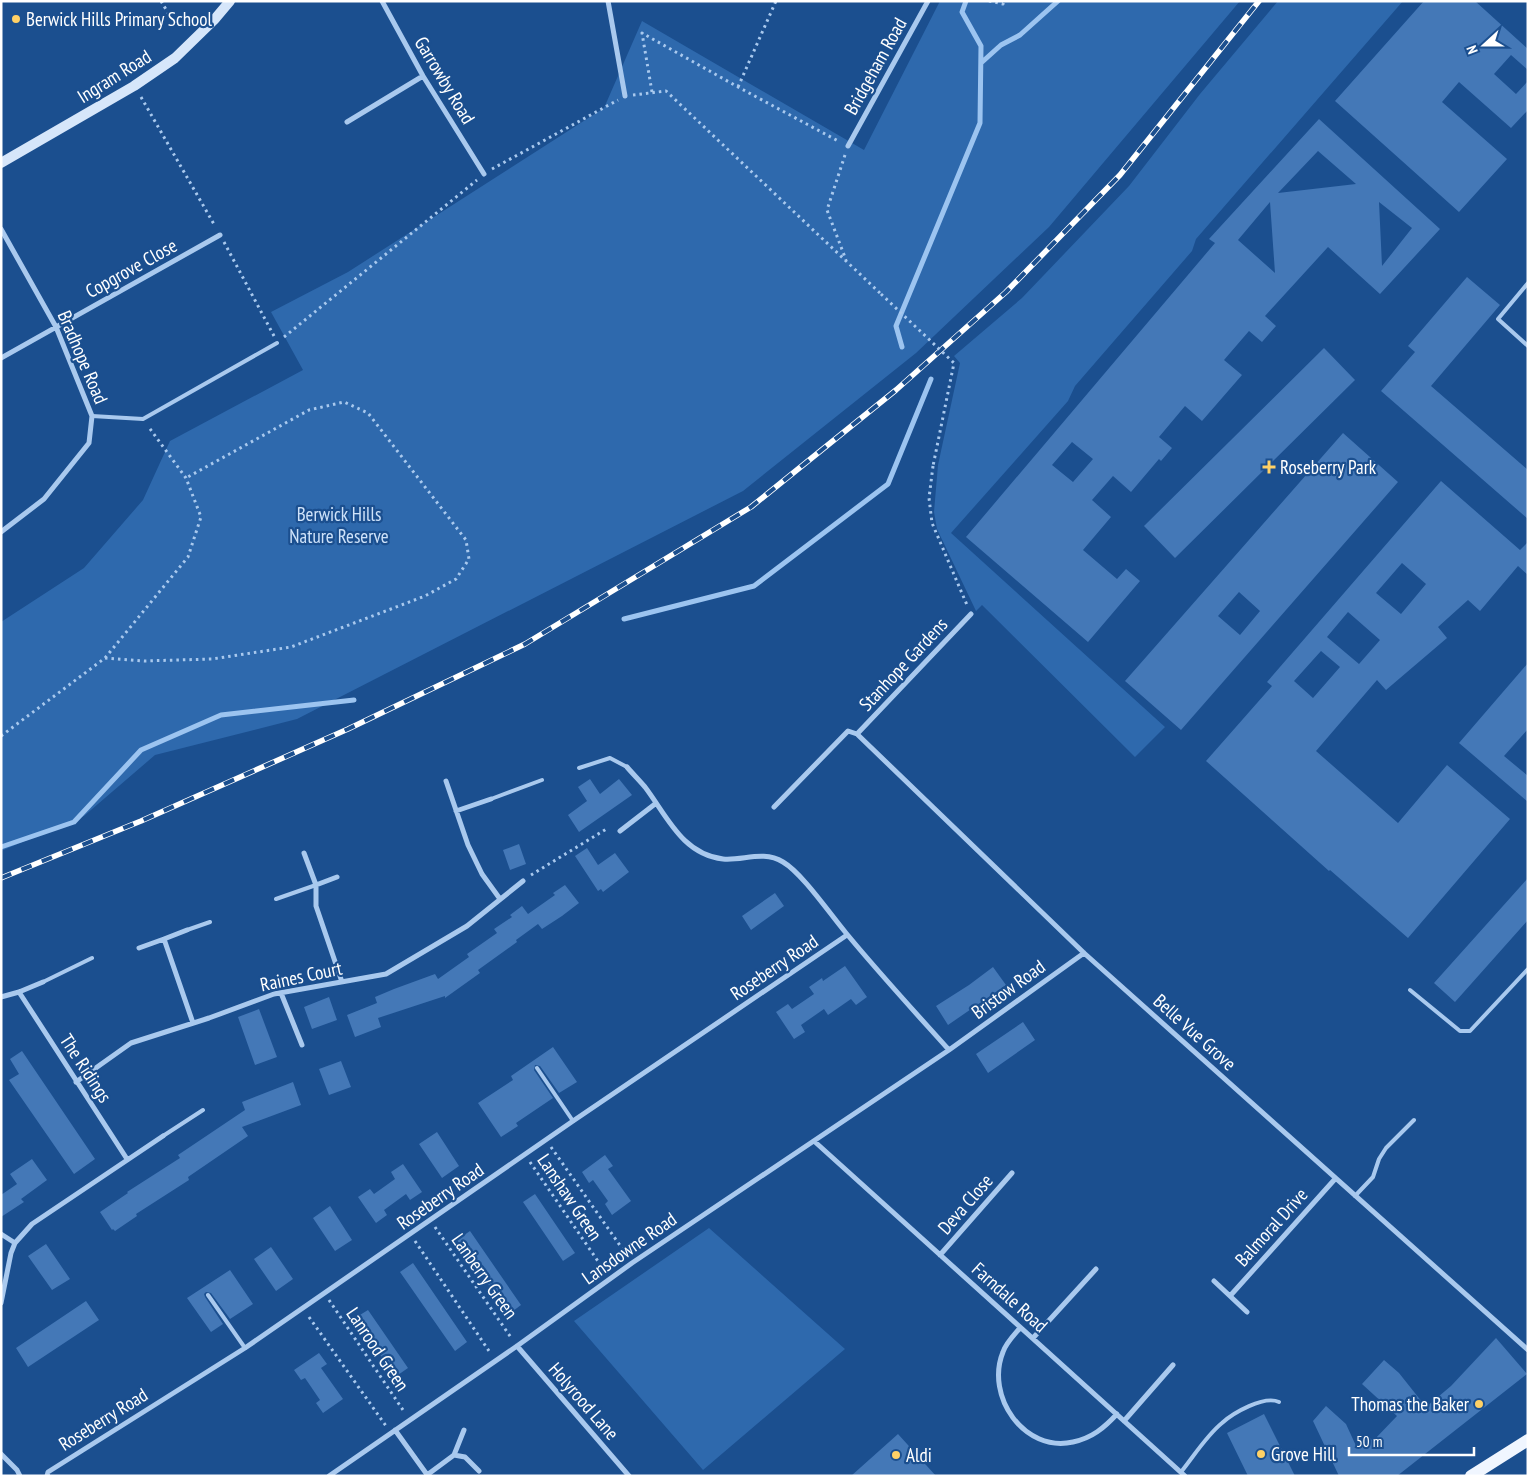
<svg xmlns="http://www.w3.org/2000/svg" width="1529" height="1477" font-family="'PT Sans Narrow',sans-serif">
<style>
.green{fill:#2e69ad}
.lines{fill:none;stroke-linecap:round;stroke-linejoin:round}
.stream{stroke:#9cc4f0;stroke-width:5}
.building{fill:#4478b7;fill-rule:evenodd}
.path{stroke:#a9c9ee;stroke-width:3;stroke-dasharray:2.5 4;stroke-linecap:butt}
.lane{stroke:#a9c9ee;stroke-width:4}
.street{stroke:#a9c9ee;stroke-width:5}
.secondary{stroke:#d6e6fa;stroke-width:10}
.primary{stroke:#f0f6ff;stroke-width:12}
.rail-casing{stroke:#fff;stroke-width:5.5}
.rail{stroke:#1b4f8f;stroke-width:4;stroke-dasharray:11;stroke-linecap:butt}
.path-bridge{stroke:#a9c9ee;stroke-width:3;stroke-dasharray:2.5 4;stroke-linecap:butt}
.poi-dot{fill:#ffd166;stroke:#1b4f8f;stroke-width:2}
.labels{text-anchor:middle;stroke-width:4.5;stroke-linejoin:round;paint-order:stroke}
.poi-label{font-size:19px;fill:#fff;stroke:#1b4f8f;text-anchor:start}
.street-label{font-size:19px;fill:#fff;stroke:#1b4f8f}
.park-label{font-size:19px;fill:#cfe3fa;stroke:#1b4f8f}
</style>
<rect width="100%" height="100%" fill="#1b4f8f"/>
<path class="green" d="M 940,1 L 1240,1 L 1049,227 L 916,353 L 743,491 L 297,719 L 155,755 L 84,816 L 1,851 L 1,622 L 84,568 L 143,500 L 170,441 L 303,370 L 271,312 L 348,272 L 604,108 L 642,21 L 864,150 Z
M 1278,1 L 1403,1 L 1196,239 L 1192,251 L 1075,386 L 1068,401 L 951,533 L 1165,727 L 1135,757 L 982,605 L 976,611 L 937,529 L 934,512 L 938,465 L 960,363 L 954,356 L 1022,298 L 1129,186 L 1200,94 Z
M 709,1228 L 845,1349 L 703,1470 L 574,1321 Z"/>
<g class="lines">
<path class="stream" d="M 981,63 L 1001,45 L 1020,35 L 1058,1
M 902,347 L 896,326 L 980,123 L 981,46 L 962,12 L 966,1
M 624,619 L 754,586 L 888,484 L 931,379
M 1,847 L 74,822 L 141,750 L 221,715 L 354,700"/>
</g>
<path class="building" d="M 1424,1 L 1475,1 L 1528,49 L 1528,70 L 1511,55 L 1494,74 L 1516,94 L 1528,81 L 1528,110 L 1511,128 L 1459,82 L 1442,102 L 1507,159 L 1459,212 L 1335,101 Z
M 1319,119 L 1440,229 L 1380,294 L 1328,247 L 1265,316 L 1276,326 L 1262,342 L 1249,331 L 1224,360 L 1242,375 L 1202,421 L 1185,406 L 1159,437 L 1172,448 L 1161,461 L 1159,459 L 1131,492 L 1113,476 L 1092,500 L 1111,517 L 1083,550 L 1117,579 L 1126,569 L 1140,581 L 1088,642 L 966,537 L 1215,243 L 1209,239 ZM 1318,151 L 1356,184 L 1278,193 ZM 1270,202 L 1275,273 L 1238,240 ZM 1379,202 L 1412,228 L 1382,266 ZM 1072,442 L 1093,459 L 1073,482 L 1052,465 Z
M 1467,277 L 1500,305 L 1431,386 L 1528,470 L 1528,519 L 1381,391 L 1415,352 L 1408,346 Z
M 1324,348 L 1355,380 L 1175,558 L 1144,526 Z
M 1343,433 L 1398,482 L 1181,730 L 1125,681 ZM 1239,592 L 1260,611 L 1240,635 L 1218,616 Z
M 1441,481 L 1520,550 L 1528,542 L 1528,575 L 1518,566 L 1480,611 L 1468,600 L 1438,627 L 1447,638 L 1386,690 L 1377,680 L 1316,751 L 1398,823 L 1447,765 L 1510,819 L 1408,938 L 1330,870 L 1329,871 L 1206,761 L 1272,686 L 1267,682 ZM 1402,563 L 1426,584 L 1401,614 L 1376,593 ZM 1348,612 L 1380,640 L 1359,664 L 1327,637 ZM 1321,651 L 1340,667 L 1313,698 L 1294,681 Z
M 1528,663 L 1528,729 L 1504,756 L 1528,776 L 1528,802 L 1459,743 Z
M 590,779 L 600,794 L 619,779 L 632,795 L 579,832 L 568,815 L 587,801 L 578,787 Z
M 519,844 L 526,864 L 510,870 L 503,850 Z
M 587,848 L 598,865 L 615,853 L 629,872 L 603,892 L 601,889 L 598,891 L 575,856 Z
M 1528,878 L 1528,920 L 1455,1002 L 1434,983 Z
M 565,885 L 579,903 L 562,916 L 542,929 L 538,924 L 516,940 L 517,942 L 478,970 L 480,973 L 445,998 L 445,996 L 378,1018 L 381,1027 L 355,1037 L 347,1015 L 377,1003 L 375,997 L 394,989 L 435,974 L 438,979 L 469,957 L 467,954 L 497,933 L 494,929 L 512,917 L 510,915 L 522,906 L 528,914 L 555,895 L 553,893 Z
M 775,893 L 784,906 L 751,930 L 742,916 Z
M 845,966 L 867,997 L 856,1005 L 851,999 L 828,1015 L 824,1009 L 801,1025 L 805,1032 L 794,1039 L 776,1012 L 788,1004 L 792,1009 L 814,994 L 809,987 L 822,978 L 823,981 Z
M 993,967 L 1006,985 L 948,1025 L 936,1006 L 969,985 Z
M 329,997 L 337,1020 L 312,1029 L 304,1007 Z
M 259,1009 L 277,1057 L 255,1065 L 238,1017 Z
M 1023,1022 L 1035,1040 L 988,1073 L 976,1054 Z
M 553,1047 L 577,1082 L 559,1093 L 540,1066 L 535,1065 L 534,1070 L 553,1098 L 516,1123 L 518,1126 L 501,1137 L 478,1103 L 513,1080 L 511,1076 Z
M 22,1051 L 95,1159 L 74,1174 L 9,1080 L 19,1074 L 10,1059 Z
M 341,1061 L 351,1087 L 329,1095 L 319,1069 Z
M 293,1082 L 301,1105 L 242,1127 L 248,1136 L 188,1177 L 189,1180 L 136,1214 L 137,1216 L 115,1231 L 113,1229 L 112,1230 L 100,1212 L 128,1193 L 127,1192 L 180,1158 L 178,1155 L 245,1110 L 242,1102 Z
M 437,1132 L 459,1166 L 442,1178 L 419,1144 Z
M 605,1155 L 613,1166 L 608,1169 L 631,1201 L 612,1215 L 605,1204 L 608,1201 L 593,1180 L 589,1183 L 582,1172 Z
M 32,1159 L 47,1180 L 21,1199 L 24,1202 L 1,1217 L 1,1195 L 17,1184 L 10,1174 Z
M 403,1164 L 422,1192 L 410,1200 L 406,1194 L 384,1210 L 387,1215 L 376,1223 L 358,1197 L 370,1189 L 374,1194 L 395,1179 L 391,1172 Z
M 535,1194 L 575,1253 L 563,1261 L 523,1202 Z
M 330,1206 L 352,1240 L 335,1251 L 313,1218 Z
M 470,1231 L 521,1305 L 509,1314 L 457,1240 Z
M 46,1244 L 70,1279 L 52,1290 L 28,1256 Z
M 271,1247 L 293,1279 L 276,1291 L 254,1259 Z
M 413,1263 L 467,1342 L 455,1351 L 400,1272 Z
M 230,1270 L 253,1304 L 230,1319 L 211,1293 L 206,1292 L 204,1294 L 205,1297 L 223,1324 L 211,1332 L 187,1298 Z
M 86,1301 L 99,1320 L 28,1367 L 16,1348 Z
M 368,1310 L 408,1368 L 395,1377 L 355,1318 Z
M 1496,1338 L 1527,1374 L 1397,1476 L 1339,1476 L 1313,1421 L 1326,1406 L 1346,1424 L 1357,1448 L 1370,1438 L 1373,1441 L 1397,1416 L 1362,1384 L 1384,1360 L 1399,1373 L 1426,1407 L 1451,1386 Z
M 319,1353 L 327,1364 L 321,1368 L 343,1399 L 323,1413 L 316,1403 L 320,1400 L 305,1378 L 301,1380 L 294,1370 Z
M 1264,1414 L 1295,1476 L 1248,1476 L 1227,1433 Z
M 898,1434 L 936,1476 L 851,1476 Z"/>
<g class="lines">
<path class="path" d="M 161,1 L 177,28
M 989,1 L 1003,4 L 1004,1
M 738,87 L 776,1
M 652,92 L 642,33 L 738,87 L 840,142
M 633,95 L 666,91 L 881,294
M 141,97 L 215,226
M 845,155 L 827,210 L 846,260
M 492,169 L 618,100
M 224,242 L 274,336
M 284,337 L 477,180
M 933,466 L 929,498 L 932,523 L 967,605
M 105,658 L 144,661 L 212,659 L 291,647 L 425,596 L 456,579 L 469,559 L 466,540 L 368,413 L 344,402 L 309,410 L 186,478
M 1,736 L 105,658 L 188,557 L 201,517 L 186,478 L 148,426
M 531,875 L 608,828
M 551,1147 L 626,1254
M 530,1162 L 604,1270
M 435,1227 L 512,1339
M 415,1241 L 491,1354
M 329,1300 L 405,1413
M 309,1317 L 386,1426"/>
<path class="lane" d="M 1528,283 L 1498,319 L 1528,346
M 92,416 L 143,419 L 277,343
M 579,768 L 610,758 L 627,767
M 491,799 L 542,780
M 276,899 L 316,885
M 187,930 L 210,922
M 43,982 L 92,958
M 1410,990 L 1460,1031 L 1470,1031 L 1528,969
M 537,1068 L 573,1121
M 163,1136 L 203,1110
M 1355,1196 L 1373,1177 L 1379,1159 L 1386,1148 L 1414,1120
M 208,1295 L 245,1348
M 1181,1472 C 1194,1456 1206,1436 1222,1423 C 1233,1413 1264,1395 1279,1402"/>
<path class="street" d="M 382,1 L 423,76 L 484,174
M 608,1 L 625,96
M 347,122 L 423,76
M 848,146 L 928,1
M 1,229 L 56,327 L 92,416 L 89,443 L 44,499 L 1,532
M 1,358 L 220,235
M 857,734 L 971,614
M 627,767 C 633,774 639,780 645,787 C 667,816 682,854 723,859 C 743,861 763,850 783,862 C 802,873 830,914 846,933 C 879,973 914,1011 949,1050
M 446,781 L 468,845 L 482,874 L 500,899
M 774,807 L 848,731 L 857,734 L 1084,953 L 1528,1350
M 456,811 L 491,799
M 620,831 L 655,804
M 304,853 L 316,885 L 316,906 L 342,982
M 316,885 L 337,877
M 164,939 L 187,930
M 139,948 L 164,939 L 193,1023
M 19,992 L 127,1159
M 281,993 L 302,1045
M 1,997 L 19,992 L 43,982
M 76,1082 L 131,1043 L 209,1018 L 274,994 L 386,974 L 467,926 L 523,881
M 814,1141 L 1185,1476
M 1,1234 L 15,1243
M 940,1255 L 1012,1173
M 1214,1281 L 1247,1312
M 1230,1296 L 1335,1179
M 1,1303 L 11,1253 L 15,1243 L 32,1224 L 163,1136
M 1020,1328 C 1014,1335 1006,1343 1003,1352 C 985,1396 1024,1453 1073,1442 C 1092,1438 1104,1428 1117,1414
M 1033,1338 L 1096,1269
M 517,1346 L 629,1476
M 1124,1421 L 1173,1365
M 395,1430 L 428,1476
M 1,1454 L 17,1470 L 20,1476
M 454,1455 L 465,1457 L 479,1471
M 427,1475 L 454,1455 L 464,1430
M 47,1476 L 48,1472 L 245,1348 L 573,1121 L 847,935
M 329,1476 L 517,1346 L 632,1263 L 949,1050 L 1084,953"/>
<path class="secondary" d="M 1,163 L 134,86 L 175,58 L 214,20 L 230,1"/>
<path class="primary" d="M 1471,1476 L 1528,1440"/>
<g class="rail-casing">
<path id="rail" d="M 1,878 L 141,821 L 348,729 L 525,644 L 751,507 L 896,390 L 1006,292 L 1120,175 L 1259,1"/>
</g>
<use href="#rail" class="rail"/>
<path class="path-bridge" d="M 881,294 L 954,363 L 933,466"/>
</g>
<g class="poi-dot">
<circle cx="16" cy="19" r="5"/>
<path d="M1266.5 459.5h5v5h5v5h-5v5h-5v-5h-5v-5h5z"/>
<circle cx="1479" cy="1404" r="5"/>
<circle cx="1261" cy="1454" r="5"/>
<circle cx="896" cy="1455" r="5"/>
</g>
<g class="labels">
<g class="poi-label">
<text x="26" y="26">Berwick Hills Primary School</text>
<text x="1280" y="474">Roseberry Park</text>
<text x="1469" y="1411" text-anchor="end">Thomas the Baker</text>
<text x="1271" y="1461">Grove Hill</text>
<text x="906" y="1462">Aldi</text>
</g>
<g class="street-label">
<text transform="translate(875 66) rotate(-61)" y="7">Bridgeham Road</text>
<text transform="translate(114 76) rotate(-32)" y="7">Ingram Road</text>
<text transform="translate(445 80) rotate(59)" y="7">Garrowby Road</text>
<text transform="translate(131 268) rotate(-29)" y="7">Copgrove Close</text>
<text transform="translate(83 357) rotate(67)" y="7">Bradhope Road</text>
<text transform="translate(903 664) rotate(-47)" y="7">Stanhope Gardens</text>
<text transform="translate(774 967) rotate(-34)" y="7">Roseberry Road</text>
<text transform="translate(301 976) rotate(-12)" y="7">Raines Court</text>
<text transform="translate(1008 989) rotate(-36)" y="7">Bristow Road</text>
<text transform="translate(1195 1032) rotate(42)" y="7">Belle Vue Grove</text>
<text transform="translate(86 1068) rotate(57)" y="7">The Ridings</text>
<text transform="translate(440 1196) rotate(-35)" y="7">Roseberry Road</text>
<text transform="translate(570 1197) rotate(56)" y="7">Lanshaw Green</text>
<text transform="translate(965 1204) rotate(-49)" y="7">Deva Close</text>
<text transform="translate(1271 1227) rotate(-48)" y="7">Balmoral Drive</text>
<text transform="translate(629 1248) rotate(-35)" y="7">Lansdowne Road</text>
<text transform="translate(485 1276) rotate(55)" y="7">Lanberry Green</text>
<text transform="translate(1010 1297) rotate(42)" y="7">Farndale Road</text>
<text transform="translate(378 1349) rotate(56)" y="7">Lanrood Green</text>
<text transform="translate(584 1401) rotate(49)" y="7">Holyrood Lane</text>
<text transform="translate(103 1419) rotate(-32)" y="7">Roseberry Road</text>
</g>
<g class="park-label">
<text x="339" y="521">Berwick Hills<tspan x="339" dy="22">Nature Reserve</tspan></text>
</g>
</g>
<rect width="1529" height="1477" fill="none" stroke="#ffffff" stroke-width="5"/>
<g transform="translate(1484 45) rotate(249)" stroke="#1b4f8f" stroke-width="4" paint-order="stroke">
<path d="M0-4L9 19L0 12L-9 19Z" fill="#ffffff"/>
<text y="-8" font-size="14" font-weight="bold" text-anchor="middle" fill="#ffffff">N</text>
</g>
<path d="M1349 1447v8h125v-8" fill="none" stroke="#ffffff" stroke-width="2.5"/>
<text x="1356" y="1447" font-size="15" fill="#ffffff" stroke="#1b4f8f" stroke-width="4" paint-order="stroke">50 m</text>
</svg>
